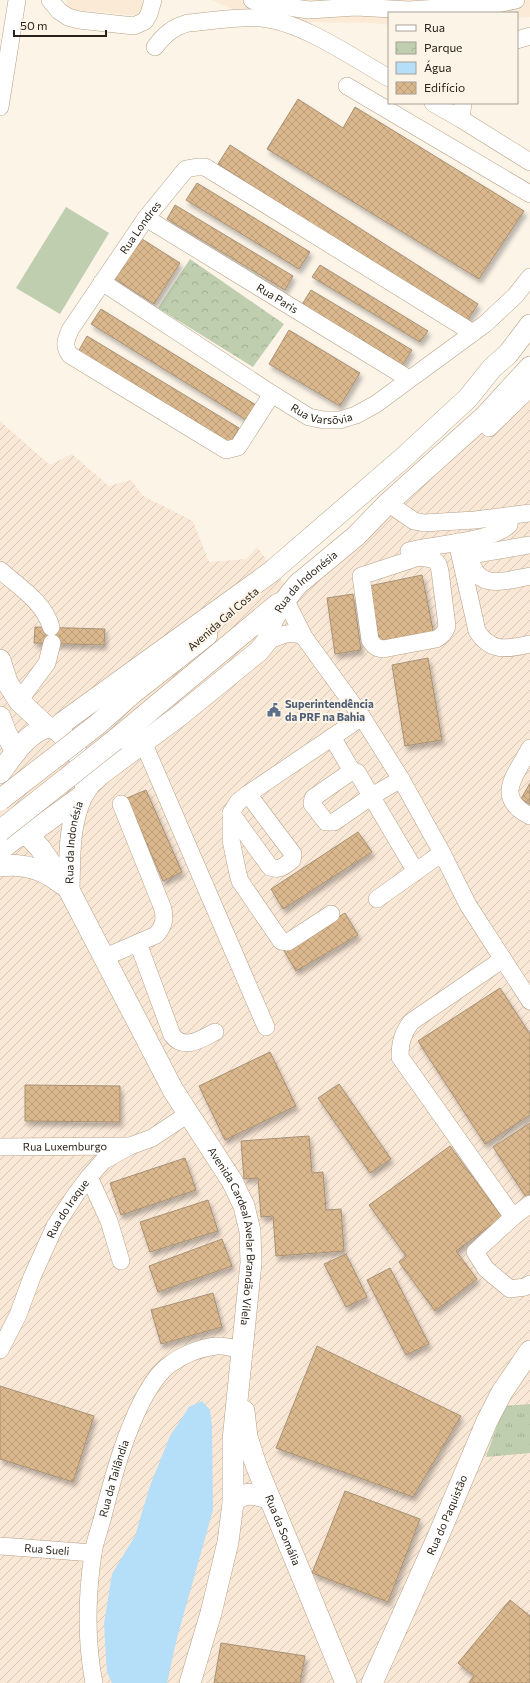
<svg xmlns="http://www.w3.org/2000/svg" width="530" height="1683" font-family="Commissioner,sans-serif">
<style>
.industrial{fill:url(#industrial-furrows)}
.built{fill:#fbead6}
.grass{fill:url(#grass-tufts)}
.park{fill:url(#park-crowns)}
.pitch{fill:#beceaf}
.water{fill:#b5def8}
.building{fill:url(#building-cross-hatch);stroke:#a79278;filter:url(#shadow)}
.lines{fill:none;stroke-linecap:round;stroke-linejoin:round}
.minor-casing{stroke:#b6a187;stroke-width:18}
.major-casing{stroke:#b6a187;stroke-width:22}
.minor{stroke:#fff;stroke-width:17}
.major{stroke:#fff;stroke-width:21}
.major-bridge-casing{stroke:#b6a187;stroke-width:22;stroke-linecap:butt}
.major-bridge{stroke:#fff;stroke-width:21}
.labels{text-anchor:middle;stroke-width:4;stroke-linejoin:round;paint-order:stroke}
.street-label{font-size:11px;fill:#2b2319;stroke:#fdf4e8}
.service-label{font-size:11px;font-weight:bold;fill:#4e5e75;stroke:#fdf4e8;text-anchor:start}
</style>
<defs>
<pattern id="industrial-furrows" width="10" height="10" patternUnits="userSpaceOnUse"><rect width="10" height="10" fill="#fae8d7"/><path d="M-1 1l2-2M0 10L10 0M9 11l2-2" fill="none" stroke="#d6c7b8"/></pattern>
<pattern id="grass-tufts" width="24" height="20" patternUnits="userSpaceOnUse"><rect width="24" height="20" fill="#beceaf"/><path d="M3 7l-1-3M5 7V3M7 7l1-3M15 17l-1-3M17 17v-4M19 17l1-3" fill="none" stroke="#a3b196"/></pattern>
<pattern id="park-crowns" width="20" height="18" patternUnits="userSpaceOnUse"><rect width="20" height="18" fill="#beceaf"/><path d="M2 6a3 3 0 1 1 6 0M12 15a3 3 0 1 1 6 0" fill="none" stroke="#a3b196"/></pattern>
<pattern id="building-cross-hatch" width="8" height="8" patternUnits="userSpaceOnUse"><rect width="8" height="8" fill="#dab78c"/><path d="M0 0l8 8M0 8l8-8" fill="none" stroke="#bb9d78"/></pattern>
<filter id="shadow"><feDropShadow dx="2.5" dy="4.5" stdDeviation="2" flood-color="#0004"/></filter>
</defs>
<rect width="100%" height="100%" fill="#fdf4e8"/>
<path class="industrial" d="M 530,369 L 530,1683 L 0,1683 L 0,421 L 50,465 L 72,454 L 109,486 L 131,480 L 143,496 L 193,521 L 209,562 L 246,559 L 257,547 L 284,583 L 396,503 Z"/>
<path class="built" d="M 66,0 L 142,0 L 142,10 L 140,16 L 67,9 Z
M 211,0 L 530,0 L 530,17 L 517,18 L 517,13 L 389,13 L 389,25 L 373,23 L 303,22 L 235,10 Z"/>
<path class="grass" d="M 530,1404 L 530,1453 L 486,1457 L 504,1406 Z"/>
<path class="park" d="M 190,259 L 284,324 L 253,367 L 158,308 Z"/>
<path class="pitch" d="M 66,207 L 109,233 L 60,314 L 16,288 Z"/>
<path class="water" d="M 202,1401 L 210,1410 L 212,1426 L 213,1510 L 177,1638 L 167,1683 L 112,1683 L 107,1672 L 104,1624 L 112,1574 L 135,1536 L 150,1486 L 170,1436 L 189,1407 Z"/>
<path class="building" d="M 298,99 L 343,128 L 355,107 L 524,211 L 479,279 L 267,149 Z
M 230,145 L 478,304 L 466,323 L 218,164 Z
M 197,183 L 310,252 L 299,269 L 186,200 Z
M 175,205 L 293,276 L 285,290 L 167,219 Z
M 142,239 L 180,263 L 154,304 L 115,279 Z
M 320,265 L 428,331 L 420,342 L 312,277 Z
M 311,290 L 412,350 L 402,366 L 301,306 Z
M 101,309 L 256,405 L 246,420 L 91,324 Z
M 289,330 L 360,373 L 340,406 L 269,364 Z
M 87,336 L 239,428 L 230,443 L 78,352 Z
M 422,575 L 434,635 L 380,645 L 369,586 Z
M 353,594 L 361,650 L 335,654 L 327,598 Z
M 35,627 L 105,629 L 104,645 L 34,643 Z
M 428,658 L 442,740 L 405,746 L 392,665 Z
M 530,783 L 530,804 L 521,799 Z
M 146,790 L 182,872 L 163,881 L 127,798 Z
M 358,832 L 372,852 L 283,909 L 271,889 Z
M 345,913 L 358,935 L 296,971 L 283,949 Z
M 500,988 L 530,1034 L 530,1115 L 485,1144 L 418,1041 Z
M 270,1052 L 296,1106 L 225,1140 L 199,1086 Z
M 339,1084 L 391,1159 L 370,1173 L 318,1098 Z
M 25,1085 L 120,1086 L 120,1122 L 25,1121 Z
M 530,1123 L 530,1194 L 526,1197 L 493,1147 Z
M 309,1136 L 312,1173 L 323,1172 L 326,1210 L 341,1209 L 344,1251 L 276,1256 L 273,1216 L 261,1217 L 258,1178 L 244,1179 L 241,1141 Z
M 450,1146 L 502,1217 L 456,1251 L 477,1279 L 435,1311 L 399,1262 L 406,1256 L 369,1205 Z
M 185,1158 L 196,1190 L 121,1215 L 110,1183 Z
M 208,1200 L 218,1231 L 150,1252 L 140,1222 Z
M 222,1239 L 232,1266 L 158,1292 L 149,1266 Z
M 346,1254 L 367,1297 L 346,1307 L 324,1264 Z
M 390,1268 L 429,1344 L 406,1355 L 367,1280 Z
M 213,1293 L 222,1327 L 161,1344 L 151,1310 Z
M 317,1346 L 461,1416 L 413,1497 L 276,1448 Z
M 0,1386 L 94,1416 L 73,1482 L 0,1459 Z
M 345,1491 L 420,1519 L 388,1602 L 312,1573 Z
M 510,1600 L 530,1616 L 530,1683 L 469,1683 L 474,1676 L 458,1663 Z
M 221,1643 L 305,1656 L 300,1683 L 214,1683 Z"/>
<g class="lines">
<g class="minor-casing">
<g id="minor">
<path d="M 50,0 L 59,11 L 68,17 L 79,20 L 134,26 L 145,21 L 149,14 L 153,0"/>
<path d="M 252,0 L 260,3 L 309,10 L 356,7 L 409,10 L 497,4 L 516,0"/>
<path d="M 517,40 L 530,36"/>
<path d="M 155,47 C 164,35 173,27 188,23 C 212,21 237,16 261,18 C 303,22 353,58 389,78"/>
<path d="M 347,86 L 530,194"/>
<path d="M 433,103 L 461,119"/>
<path d="M 463,103 L 461,119 L 530,162"/>
<path d="M 0,107 L 17,0"/>
<path id="s1" d="M 146,218 L 409,379"/>
<path id="s2" d="M 102,282 L 272,394 L 309,417 L 324,420 L 340,420 L 356,415 L 376,404 L 485,324 L 515,296 L 530,277"/>
<path id="s3" d="M 272,394 L 238,447 L 226,450 L 70,355 C 63,346 66,340 70,330 L 146,218 L 186,169 L 197,167 L 205,167 L 473,333"/>
<path d="M 489,428 L 530,388"/>
<path d="M 388,503 L 414,521 L 424,523 L 475,520 L 530,513"/>
<path d="M 457,542 L 477,631 C 491,653 507,649 530,644"/>
<path d="M 409,551 C 434,544 490,542 509,525 L 510,516"/>
<path d="M 470,555 L 530,545"/>
<path d="M 465,556 L 470,555 C 474,592 505,581 530,576"/>
<path d="M 419,557 L 433,559 L 438,564 L 440,571 L 447,626 C 445,633 442,636 436,639 L 383,649 C 376,648 374,646 370,640 L 361,576 Z"/>
<path d="M 0,570 C 19,587 44,602 51,627"/>
<path d="M 285,599 L 304,637 L 362,717 L 401,779 L 442,853 L 468,905 L 530,1001"/>
<path d="M 267,641 C 279,636 292,629 304,637"/>
<path d="M 19,701 L 47,663 L 52,643"/>
<path d="M 332,737 L 352,771"/>
<path d="M 143,742 L 266,1027"/>
<path d="M 530,748 C 516,775 493,797 530,816"/>
<path d="M 401,779 L 372,796 L 334,822 L 326,822 L 312,804 L 313,798 L 352,771 L 357,772 L 416,872"/>
<path d="M 231,813 L 270,867 C 280,871 284,866 292,860 L 293,854 L 248,794"/>
<path d="M 377,899 L 442,853"/>
<path d="M 331,914 L 288,942 L 281,941 L 240,881 L 238,874 L 231,840 L 231,813 L 238,802 L 248,794 L 362,717"/>
<path d="M 138,943 L 172,1035 C 184,1051 201,1039 215,1032"/>
<path d="M 103,958 L 156,935 C 164,926 165,920 163,909 L 121,804"/>
<path d="M 503,959 L 411,1022 C 403,1033 400,1042 400,1057 L 513,1217 L 530,1204"/>
<path id="s4" d="M 0,1147 L 128,1146"/>
<path d="M 89,1177 L 109,1221 L 121,1261"/>
<path d="M 513,1217 L 475,1252 L 486,1269 L 510,1289 L 525,1287 L 530,1284"/>
<path id="s5" d="M 0,1350 L 18,1315 L 32,1277 L 55,1226 L 76,1194 L 89,1177 L 103,1161 L 130,1146 L 152,1138 L 188,1114"/>
<path id="s6" d="M 0,1546 L 93,1553"/>
<path id="s7" d="M 94,1683 C 86,1642 87,1594 93,1553 C 95,1540 101,1526 104,1512 C 114,1474 124,1437 142,1401 C 149,1388 157,1374 169,1365 C 182,1355 200,1348 216,1346 C 225,1345 235,1349 243,1350"/>
</g>
</g>
<g class="major-casing">
<g id="major">
<path d="M 0,660 L 7,682 L 19,701 L 47,727 L 56,729 L 74,746 L 82,763 L 84,782"/>
<path d="M 0,717 L 6,733 L 16,752"/>
<path d="M 98,724 L 134,692 L 207,635"/>
<path d="M 56,729 L 62,723 L 271,572 L 403,458 L 468,398 L 492,368 L 508,354 L 530,325"/>
<path d="M 115,740 L 278,604"/>
<path d="M 0,773 C 13,756 26,734 47,727"/>
<path id="s8" d="M 28,835 L 40,848 L 69,890 L 173,1090 L 232,1181 L 244,1206 L 250,1231 L 251,1263 L 233,1440 L 233,1503 L 228,1542 L 211,1613 L 190,1683"/>
<path id="s9" d="M 18,836 L 28,835 L 82,796 L 90,784 L 101,774 L 179,716 L 259,651 L 267,641 L 272,621 L 281,605 L 298,584 L 356,536 L 388,503 L 485,416 L 530,367"/>
<path d="M 0,850 L 18,836"/>
<path d="M 0,866 C 23,863 45,870 62,884"/>
<path id="s10" d="M 69,890 C 70,858 68,826 82,796"/>
<path id="s11" d="M 244,1411 L 247,1437 L 256,1465 L 346,1683"/>
<path d="M 233,1503 C 244,1490 255,1494 270,1499"/>
<path id="s12" d="M 372,1683 L 440,1532 L 487,1421 L 502,1392 L 530,1351"/>
</g>
</g>
<use href="#minor" class="minor"/>
<use href="#major" class="major"/>
<g class="major-bridge-casing">
<path id="major-bridge" d="M 0,800 L 98,724
M 0,831 L 115,740"/>
</g>
<use href="#major-bridge" class="major-bridge"/>
</g>
<defs>
<g id="civic-bare" transform="scale(1.08)"><path d="M-.6-6.5H3V-4.5H.6V-3L4-1V1h2V6H-6V1h2V-1L-.6-3ZM-1.2 2.5V6h2.4V2.5Z" fill="#5c6f8a" stroke="#fdf4e8" stroke-width="2.5" paint-order="stroke"/></g>
</defs>
<g fill-rule="evenodd">
<use href="#civic-bare" x="274" y="710"/>
</g>
<g class="labels">
<g class="street-label">
<text dy="4" stroke="none"><textPath href="#s3" startOffset="409">Rua Londres</textPath></text>
<text dy="4" stroke="none"><textPath href="#s1" startOffset="154">Rua Paris</textPath></text>
<text dy="4" stroke="none"><textPath href="#s2" startOffset="259">Rua Varsōvia</textPath></text>
<text dy="4" stroke="none"><textPath href="#s9" startOffset="392">Rua da Indonésia</textPath></text>
<text transform="translate(223 619) rotate(-41)" y="4">Avenida Gal Costa</text>
<text dy="4" stroke="none"><textPath href="#s10" startOffset="48">Rua da Indonésia</textPath></text>
<text dy="4" stroke="none"><textPath href="#s4" startOffset="65">Rua Luxemburgo</textPath></text>
<text dy="4" stroke="none"><textPath href="#s5" startOffset="157">Rua do Iraque</textPath></text>
<text dy="4" stroke="none"><textPath href="#s8" startOffset="457">Avenida Cardeal Avelar Brandão Vilela</textPath></text>
<text dy="4" stroke="none"><textPath href="#s7" startOffset="208">Rua da Tailândia</textPath></text>
<text dy="4" stroke="none"><textPath href="#s12" startOffset="184">Rua do Paquistão</textPath></text>
<text dy="4" stroke="none"><textPath href="#s11" startOffset="126">Rua da Somália</textPath></text>
<text dy="4" stroke="none"><textPath href="#s6" startOffset="47">Rua Sueli</textPath></text>
</g>
<g class="service-label">
<text x="285" y="708">Superintendência<tspan x="285" dy="13">da PRF na Bahia</tspan></text>
</g>
</g>
<rect x="388" y="12" width="130" height="92" fill="#fdf4e8" stroke="#a9a095"/>
<rect x="396" y="25" width="20" height="6" fill="#ffffff" stroke="#a9a095"/>
<text x="424" y="32" font-size="12" fill="#2b2319">Rua</text>
<rect x="396" y="42" width="20" height="12" fill="url(#park-crowns)" stroke="#a9a095"/>
<text x="424" y="52" font-size="12" fill="#2b2319">Parque</text>
<rect x="396" y="62" width="20" height="12" fill="#b5def8" stroke="#a9a095"/>
<text x="424" y="72" font-size="12" fill="#2b2319">Água</text>
<rect x="396" y="82" width="20" height="12" fill="url(#building-cross-hatch)" stroke="#a9a095"/>
<text x="424" y="92" font-size="12" fill="#2b2319">Edifício</text>
<path d="M14 30v6h92v-6" fill="none" stroke="#2b2319" stroke-width="2"/>
<text x="20" y="30" font-size="12" fill="#2b2319" stroke="#fdf4e8" stroke-width="3" paint-order="stroke">50 m</text>
</svg>
